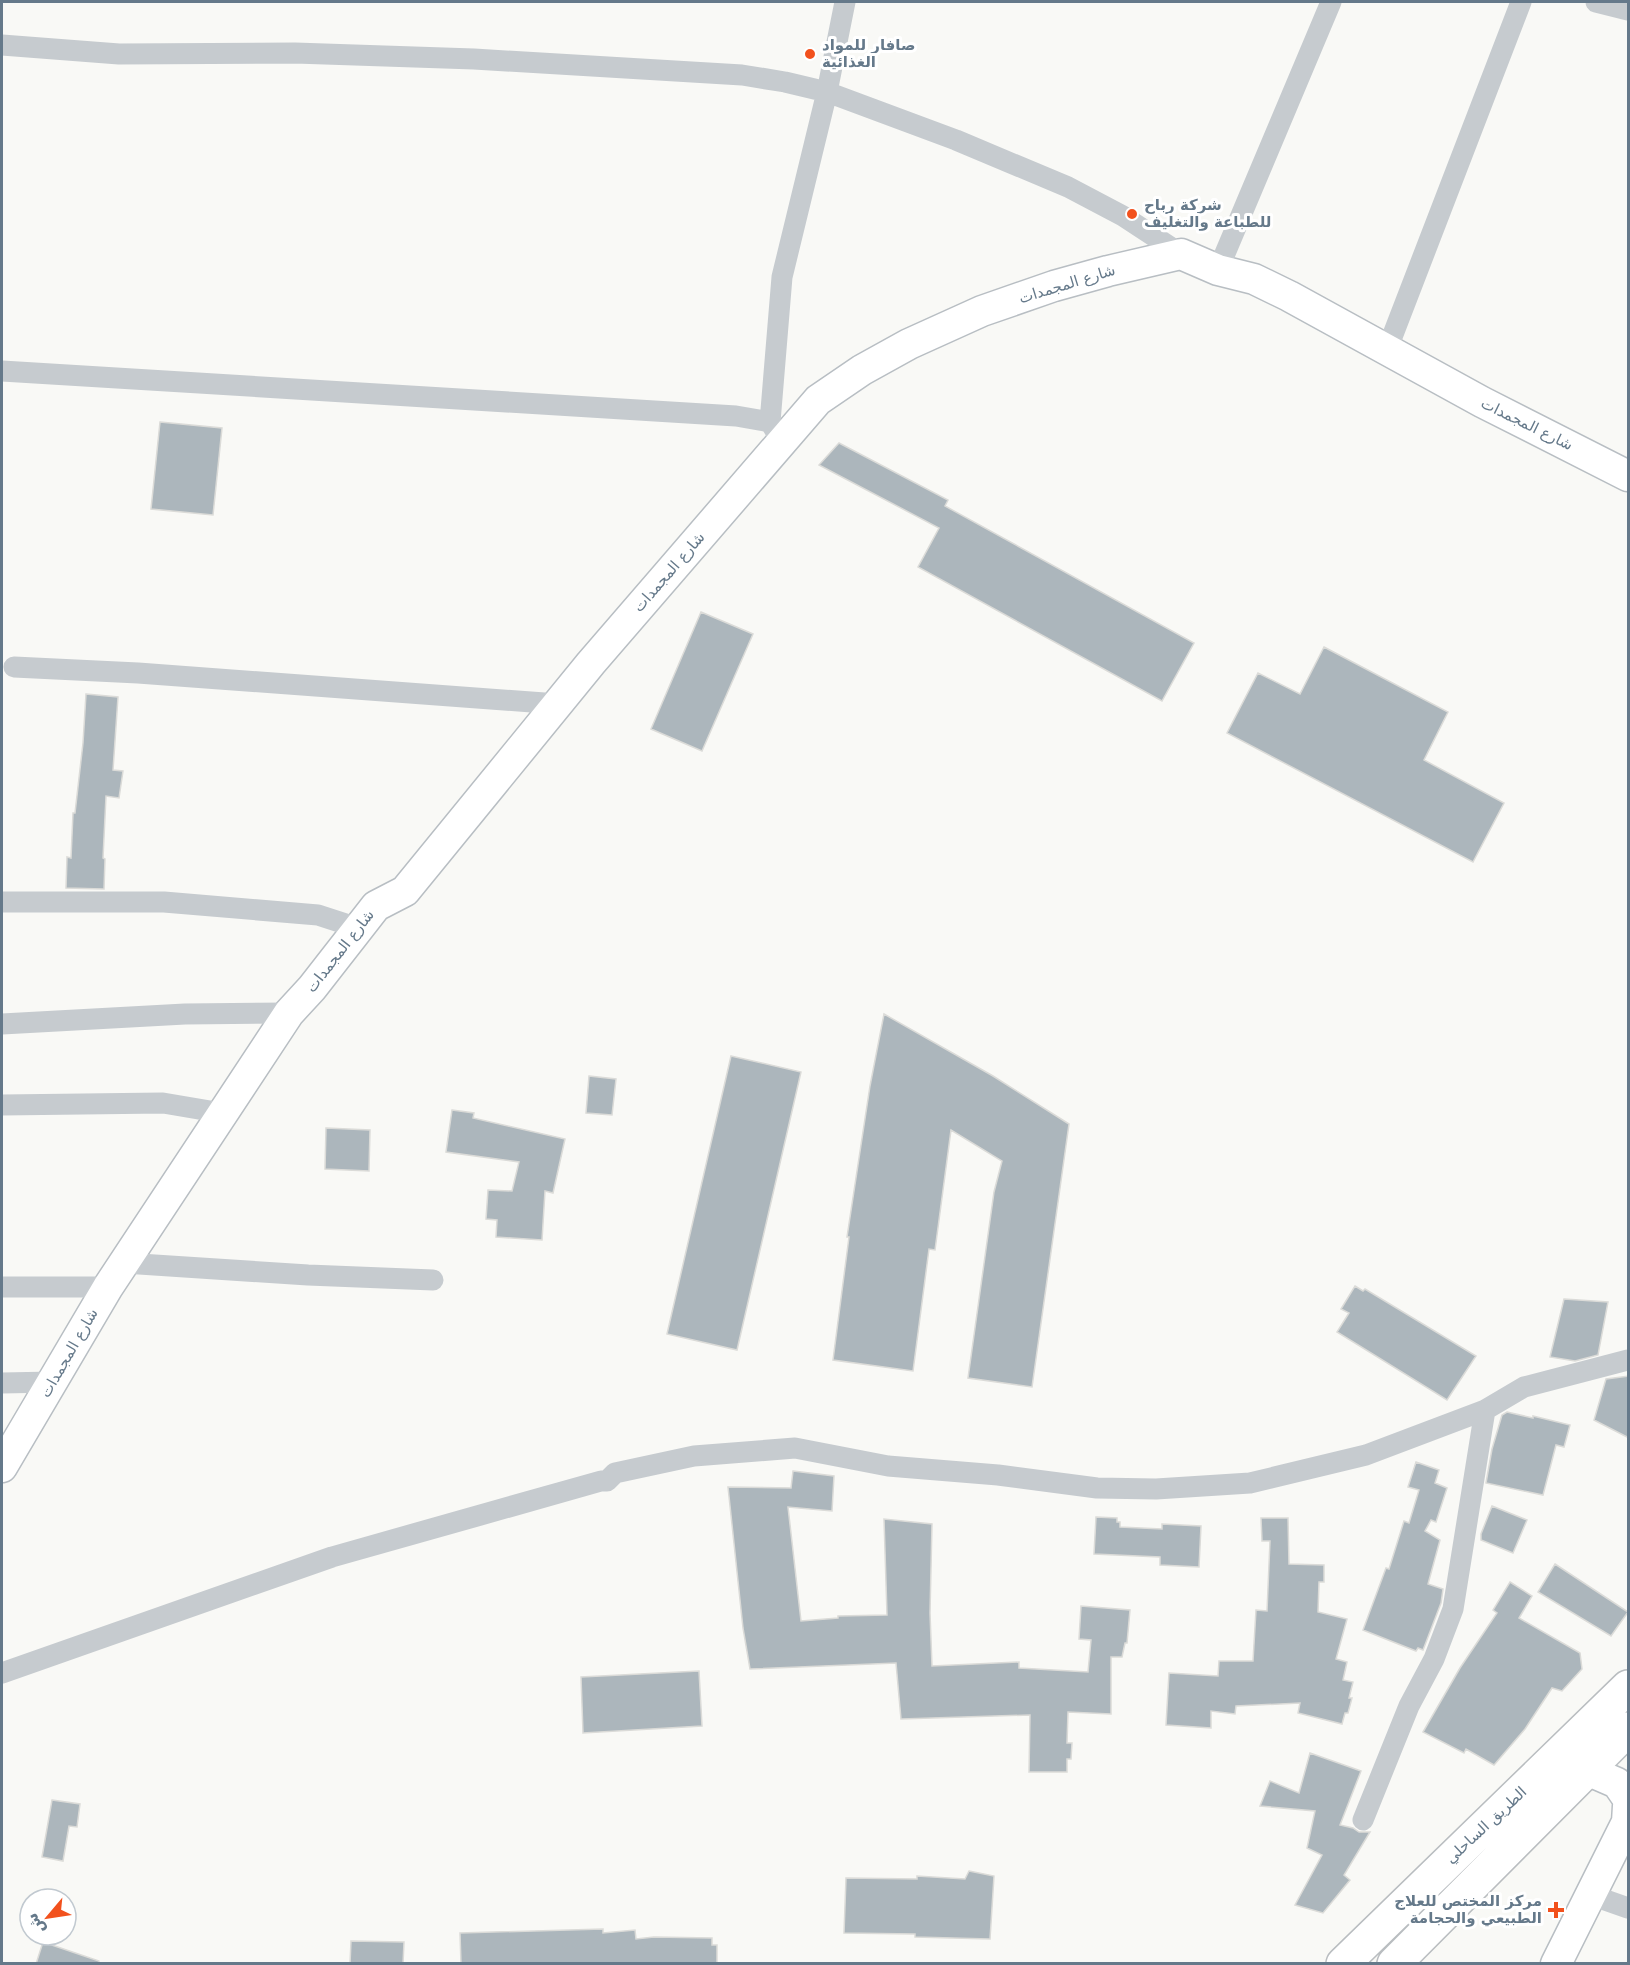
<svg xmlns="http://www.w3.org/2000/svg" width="1630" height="1965" font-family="'DejaVu Sans','Noto Sans Arabic',sans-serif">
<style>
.building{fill:#acb6bc;stroke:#dbdbd8;stroke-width:1.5}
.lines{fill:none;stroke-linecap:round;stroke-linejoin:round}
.secondary-casing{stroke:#b8bec3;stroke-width:33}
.highway-casing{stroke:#b9bdc0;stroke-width:36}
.street{stroke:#c6cbcf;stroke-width:21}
.secondary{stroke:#fff;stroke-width:30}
.highway{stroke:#fff;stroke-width:33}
.poi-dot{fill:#f2511d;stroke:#fff;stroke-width:2}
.labels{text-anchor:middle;stroke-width:6;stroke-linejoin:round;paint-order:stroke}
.poi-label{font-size:15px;font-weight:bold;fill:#65798a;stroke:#fff;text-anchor:start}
.street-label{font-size:15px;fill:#65798a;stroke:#fff}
</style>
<rect width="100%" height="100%" fill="#f9f9f6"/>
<path class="building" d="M 160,422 L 222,428 L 213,515 L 151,509 Z
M 839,443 L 948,500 L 945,506 L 1194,643 L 1162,701 L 918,567 L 939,528 L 819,465 Z
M 701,612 L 753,634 L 702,751 L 651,729 Z
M 1324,647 L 1448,712 L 1424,760 L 1504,803 L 1473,862 L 1227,733 L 1258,673 L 1300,694 Z
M 86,694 L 118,697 L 113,770 L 123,771 L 119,798 L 106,796 L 103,858 L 105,859 L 104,889 L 66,888 L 67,857 L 71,858 L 73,813 L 75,813 L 83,743 Z
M 884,1014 L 993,1076 L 1069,1124 L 1032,1387 L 968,1378 L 994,1192 L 1002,1161 L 951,1130 L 935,1250 L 929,1249 L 913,1371 L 833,1360 L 849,1237 L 847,1237 L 870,1086 Z
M 731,1056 L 801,1072 L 737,1350 L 667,1334 Z
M 589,1076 L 616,1079 L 612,1115 L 586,1113 Z
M 452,1110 L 474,1113 L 473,1118 L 565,1139 L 553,1193 L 545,1191 L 542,1240 L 496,1237 L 497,1220 L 486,1219 L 488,1190 L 512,1191 L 519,1162 L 446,1152 Z
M 326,1128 L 370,1130 L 369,1171 L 325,1169 Z
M 1355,1286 L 1363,1291 L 1365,1289 L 1476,1356 L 1447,1400 L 1337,1332 L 1349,1313 L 1341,1309 Z
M 1564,1299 L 1608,1302 L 1598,1355 L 1575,1361 L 1550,1357 Z
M 1629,1376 L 1629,1438 L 1594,1420 L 1606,1379 Z
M 1507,1412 L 1533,1418 L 1533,1416 L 1570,1425 L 1564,1447 L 1556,1445 L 1543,1495 L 1486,1483 L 1492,1449 L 1502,1415 Z
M 1416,1462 L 1439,1470 L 1435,1483 L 1447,1488 L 1436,1522 L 1431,1520 L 1425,1531 L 1440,1540 L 1428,1584 L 1443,1589 L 1441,1603 L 1423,1650 L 1418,1648 L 1416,1651 L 1363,1630 L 1386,1568 L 1389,1569 L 1404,1521 L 1409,1523 L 1419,1490 L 1408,1487 Z
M 793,1471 L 834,1476 L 832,1511 L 788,1507 L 801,1621 L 838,1618 L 838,1616 L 887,1615 L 884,1519 L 932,1524 L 930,1613 L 932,1666 L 1019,1662 L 1019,1668 L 1088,1672 L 1091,1640 L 1079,1639 L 1081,1606 L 1130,1610 L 1127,1643 L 1125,1643 L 1122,1657 L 1111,1657 L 1111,1714 L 1068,1712 L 1067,1743 L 1072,1743 L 1071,1759 L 1067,1759 L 1067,1772 L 1029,1772 L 1030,1715 L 901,1719 L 896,1663 L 750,1669 L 743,1628 L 728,1487 L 791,1488 Z
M 1492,1506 L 1527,1520 L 1513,1553 L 1481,1540 L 1481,1534 Z
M 1096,1517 L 1117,1518 L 1117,1522 L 1120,1522 L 1120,1527 L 1162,1529 L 1162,1524 L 1201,1526 L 1199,1567 L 1160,1565 L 1160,1557 L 1094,1554 Z
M 1261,1518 L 1288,1518 L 1289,1564 L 1324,1565 L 1324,1582 L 1319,1582 L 1318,1612 L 1347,1619 L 1336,1659 L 1347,1662 L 1343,1680 L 1353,1682 L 1349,1698 L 1352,1698 L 1348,1713 L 1345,1713 L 1342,1724 L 1298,1713 L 1300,1703 L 1236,1706 L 1235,1714 L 1211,1711 L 1211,1728 L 1166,1725 L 1169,1673 L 1218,1676 L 1219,1661 L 1253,1661 L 1256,1610 L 1267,1611 L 1270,1541 L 1262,1541 Z
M 1555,1564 L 1628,1612 L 1611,1636 L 1538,1592 Z
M 1510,1582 L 1532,1596 L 1519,1618 L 1580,1653 L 1582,1669 L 1562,1691 L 1552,1688 L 1525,1729 L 1494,1765 L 1466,1749 L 1464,1753 L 1423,1732 L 1460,1668 L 1497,1613 L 1493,1610 Z
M 699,1671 L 702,1726 L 583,1733 L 581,1677 Z
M 1310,1753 L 1361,1771 L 1340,1825 L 1353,1828 L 1359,1832 L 1370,1832 L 1344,1875 L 1350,1880 L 1323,1913 L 1295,1905 L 1322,1855 L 1307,1848 L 1315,1811 L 1260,1806 L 1270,1781 L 1299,1793 Z
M 52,1800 L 80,1804 L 77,1827 L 69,1826 L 63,1861 L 42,1857 Z
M 969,1871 L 994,1876 L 990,1939 L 915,1937 L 915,1934 L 844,1933 L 846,1878 L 917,1879 L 917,1876 L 965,1879 Z
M 603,1929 L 603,1933 L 635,1930 L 636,1939 L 654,1937 L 712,1938 L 712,1945 L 717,1945 L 717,1964 L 461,1964 L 460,1933 Z
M 351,1941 L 404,1942 L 403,1964 L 350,1964 Z
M 43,1942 L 99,1961 L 99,1964 L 36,1964 Z"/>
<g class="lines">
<g class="secondary-casing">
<path id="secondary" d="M 2,1467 L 108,1287 L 289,1013 L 312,988 L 376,906 L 405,891 L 591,663 L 818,400 L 862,370 L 909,344 L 982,311 L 1054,286 L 1108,271 L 1181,254 L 1218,270 L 1254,279 L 1289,296 L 1482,402 L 1628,476
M 1587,1770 L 1617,1783 L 1628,1799
M 1556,1964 L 1627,1822 L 1628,1806"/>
</g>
<g class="highway-casing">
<path id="highway" d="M 1343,1964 L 1628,1687
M 1394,1964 L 1628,1729"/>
</g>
<path class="street" d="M 1596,2 L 1628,10
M 2,45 L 119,54 L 295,53 L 474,59 L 742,75 L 785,82 L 827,92 L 956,140 L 1068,187 L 1123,216 L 1181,254
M 1218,270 L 1331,2
M 1387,350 L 1521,2
M 2,371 L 736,416 L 770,422 L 782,442
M 770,422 L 782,277 L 827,92 L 845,2
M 14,667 L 138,673 L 558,704
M 2,902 L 164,902 L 318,915 L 358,928
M 2,1024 L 185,1014 L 289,1013
M 2,1105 L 163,1103 L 222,1113
M 124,1263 L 308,1275 L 433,1280
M 2,1287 L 108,1287
M 2,1383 L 53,1382
M 2,1673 L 332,1557 L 601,1481 L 607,1481 L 615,1473 L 694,1456 L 795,1448 L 888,1466 L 998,1475 L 1097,1488 L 1156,1489 L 1250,1483 L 1366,1455 L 1485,1410 L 1524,1387 L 1628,1360
M 1363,1820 L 1409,1706 L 1434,1659 L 1453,1609 L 1485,1410
M 1591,1895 L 1628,1908"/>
<use href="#secondary" class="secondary"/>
<use href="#highway" class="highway"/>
</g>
<g class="poi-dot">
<circle cx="810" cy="54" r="6"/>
<circle cx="1132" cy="214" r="6"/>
<path d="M1553 1901h6v6h6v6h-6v6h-6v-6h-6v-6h6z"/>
</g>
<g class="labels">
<g class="poi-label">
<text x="822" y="50">صافار للمواد<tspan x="822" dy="17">الغذائية</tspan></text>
<text x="1144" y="210">شركة رباح<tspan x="1144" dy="17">للطباعة والتغليف</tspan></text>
<text x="1542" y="1906" text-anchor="end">مركز المختص للعلاج<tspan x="1542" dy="17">الطبيعي والحجامة</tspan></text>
</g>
<g class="street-label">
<text transform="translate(1067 284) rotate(-17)" y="5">شارع المجمدات</text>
<text transform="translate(1527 424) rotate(26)" y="5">شارع المجمدات</text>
<text transform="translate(669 572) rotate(-49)" y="5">شارع المجمدات</text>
<text transform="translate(340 951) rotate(-52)" y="5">شارع المجمدات</text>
<text transform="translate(69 1353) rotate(-60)" y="5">شارع المجمدات</text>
<text transform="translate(1486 1825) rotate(-43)" y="5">الطريق الساحلي</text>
</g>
</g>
<rect width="1630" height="1965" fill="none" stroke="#65798a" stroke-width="6"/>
<g transform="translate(48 1917) rotate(241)"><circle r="28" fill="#ffffff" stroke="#c1c9d0" stroke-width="1.5"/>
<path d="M0-4.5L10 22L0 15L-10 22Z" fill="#f2511d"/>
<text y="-9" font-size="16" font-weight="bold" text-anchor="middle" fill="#65798a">ش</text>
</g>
</svg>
